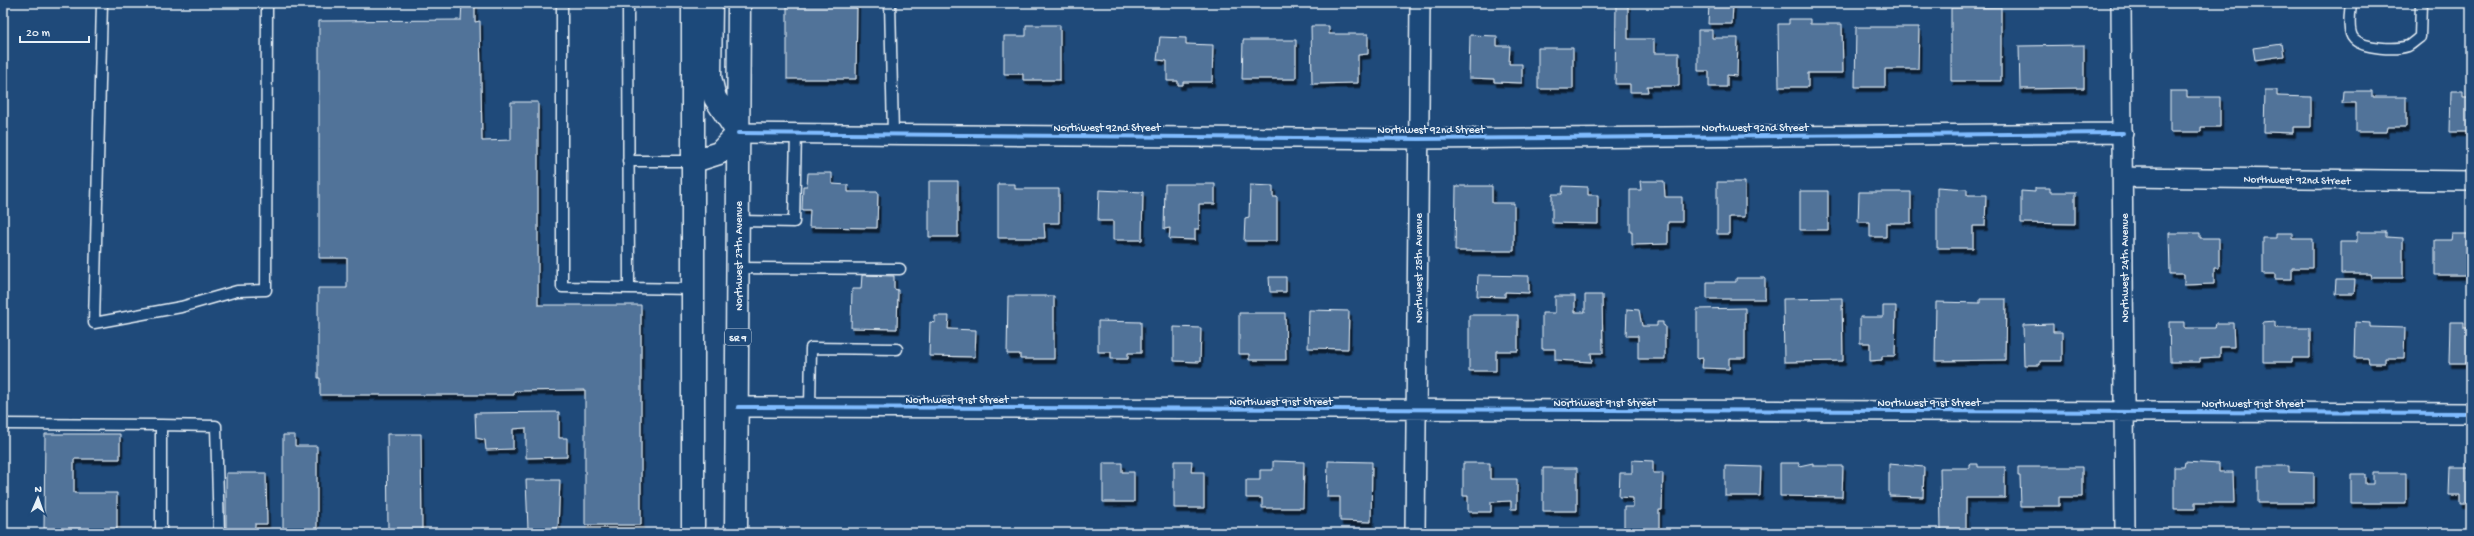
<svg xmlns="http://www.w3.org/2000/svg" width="2474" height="536" font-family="'Gochi Hand',sans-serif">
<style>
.building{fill:#517399;stroke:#e8f1f8;filter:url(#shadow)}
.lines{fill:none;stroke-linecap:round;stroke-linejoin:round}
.service-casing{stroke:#e8f1f8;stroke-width:13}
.minor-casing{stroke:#e8f1f8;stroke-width:22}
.primary-casing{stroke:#e8f1f8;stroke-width:25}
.service{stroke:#1f4a7a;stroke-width:10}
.minor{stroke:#1f4a7a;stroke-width:19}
.primary{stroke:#1f4a7a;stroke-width:22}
.cycleway-casing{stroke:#1f4a7a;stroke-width:6}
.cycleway{stroke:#80bcff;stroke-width:4}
.labels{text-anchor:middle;stroke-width:4;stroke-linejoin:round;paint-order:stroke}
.shield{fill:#1f4a7a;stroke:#acbfd2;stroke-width:1}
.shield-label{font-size:10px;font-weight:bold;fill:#e8f1f8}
.street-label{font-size:11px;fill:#e8f1f8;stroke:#1f4a7a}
</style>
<defs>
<filter id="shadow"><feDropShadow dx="2.5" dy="4.5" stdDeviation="0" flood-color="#0009"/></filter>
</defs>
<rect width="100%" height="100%" fill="#1f4a7a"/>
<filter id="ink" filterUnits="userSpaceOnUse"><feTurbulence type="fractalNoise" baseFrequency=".025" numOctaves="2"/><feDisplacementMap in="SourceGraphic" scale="8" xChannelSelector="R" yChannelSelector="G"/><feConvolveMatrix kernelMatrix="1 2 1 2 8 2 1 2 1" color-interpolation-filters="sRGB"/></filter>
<g filter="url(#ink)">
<path class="building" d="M 462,3 L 475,3 L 475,22 L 480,21 L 482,141 L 511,140 L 511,102 L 538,102 L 538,305 L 641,305 L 641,525 L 585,525 L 585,390 L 514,391 L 514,395 L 320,395 L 320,378 L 318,378 L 318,288 L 347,288 L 347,258 L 319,258 L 319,21 L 461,20 Z
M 787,3 L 857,3 L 856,79 L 787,79 Z
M 1616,3 L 1628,3 L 1628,39 L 1654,39 L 1654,53 L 1679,53 L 1679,86 L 1647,86 L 1648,92 L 1630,92 L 1630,84 L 1615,84 Z
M 1709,4 L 1733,4 L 1732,24 L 1708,24 Z
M 2001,7 L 2001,81 L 1951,81 L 1951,8 Z
M 1789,19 L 1810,19 L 1810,24 L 1842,24 L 1843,73 L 1808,73 L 1808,87 L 1779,87 L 1778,24 L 1789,24 Z
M 1026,25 L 1060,25 L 1060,80 L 1023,80 L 1023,74 L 1004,74 L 1004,36 L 1026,36 Z
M 1311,26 L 1329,26 L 1329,34 L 1368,34 L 1368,54 L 1358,55 L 1358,83 L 1312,84 Z
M 1856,27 L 1919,27 L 1918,69 L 1885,69 L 1885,87 L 1855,87 Z
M 1698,30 L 1712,30 L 1712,38 L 1738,38 L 1737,76 L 1727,75 L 1727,87 L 1709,87 L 1709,71 L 1698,71 Z
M 1470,35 L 1497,36 L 1497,46 L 1510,46 L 1509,64 L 1522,64 L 1522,83 L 1494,82 L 1494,79 L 1469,78 Z
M 1160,37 L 1186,38 L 1186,44 L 1213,45 L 1212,82 L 1183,82 L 1183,85 L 1178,85 L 1178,81 L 1167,81 L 1167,61 L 1157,60 Z
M 1243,40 L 1296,40 L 1296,79 L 1242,79 Z
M 2282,44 L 2284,56 L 2255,60 L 2253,48 Z
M 2084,45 L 2084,88 L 2020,89 L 2019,46 Z
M 1538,48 L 1573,48 L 1573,89 L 1538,89 Z
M 2265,90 L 2277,90 L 2277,96 L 2311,97 L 2311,127 L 2293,127 L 2293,133 L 2264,132 Z
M 2170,91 L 2187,91 L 2187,97 L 2220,97 L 2220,127 L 2201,127 L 2201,132 L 2170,132 Z
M 2343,91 L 2372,91 L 2372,97 L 2406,97 L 2406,127 L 2387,127 L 2386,132 L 2356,132 L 2356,103 L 2342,103 Z
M 2451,91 L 2463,91 L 2463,97 L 2471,97 L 2471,132 L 2450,132 Z
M 808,173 L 832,173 L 832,184 L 848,185 L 848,192 L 878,192 L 877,228 L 809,227 L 810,210 L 802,210 L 803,186 L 807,186 Z
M 929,181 L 958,181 L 958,237 L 929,237 Z
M 1640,181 L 1664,181 L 1665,197 L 1682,197 L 1682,222 L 1668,222 L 1668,244 L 1632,245 L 1632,232 L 1630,232 L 1630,190 L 1641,190 Z
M 1717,182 L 1745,182 L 1745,217 L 1729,217 L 1729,234 L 1717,234 Z
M 998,184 L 1015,184 L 1015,189 L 1059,189 L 1059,223 L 1044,223 L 1045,238 L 998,238 Z
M 1165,184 L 1215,184 L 1215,204 L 1199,204 L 1199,229 L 1195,229 L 1195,240 L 1169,239 L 1170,228 L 1164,229 Z
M 1250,185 L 1273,186 L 1273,197 L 1277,197 L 1277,241 L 1244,241 L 1245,218 L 1249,217 Z
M 1456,186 L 1492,186 L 1492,203 L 1514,203 L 1514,251 L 1455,251 Z
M 1563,186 L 1588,187 L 1588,195 L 1598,195 L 1598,224 L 1552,223 L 1552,194 L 1562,194 Z
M 1937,187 L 1967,189 L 1967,195 L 1986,195 L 1985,226 L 1973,226 L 1973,248 L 1937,248 Z
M 2035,188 L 2050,188 L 2050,192 L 2075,192 L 2075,224 L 2021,223 L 2021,191 L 2035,192 Z
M 1099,190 L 1143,192 L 1142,240 L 1113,240 L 1113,221 L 1098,221 Z
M 1800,191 L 1828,191 L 1828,230 L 1800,230 Z
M 1859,192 L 1911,192 L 1911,223 L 1886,223 L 1886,237 L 1870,237 L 1870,222 L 1858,222 Z
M 2357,232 L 2386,232 L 2386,237 L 2403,238 L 2403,278 L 2371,278 L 2370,274 L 2341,274 L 2341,242 L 2357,242 Z
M 2169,233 L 2200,233 L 2200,238 L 2219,238 L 2219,268 L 2214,268 L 2214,284 L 2184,285 L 2184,274 L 2170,274 Z
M 2276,233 L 2293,233 L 2293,239 L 2312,239 L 2312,268 L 2292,268 L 2292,279 L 2275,279 L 2275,274 L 2263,274 L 2263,238 L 2276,238 Z
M 2452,234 L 2471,234 L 2471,275 L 2435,275 L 2435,240 L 2451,240 Z
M 862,275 L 894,276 L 894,289 L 898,290 L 897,329 L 851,328 L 852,289 L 861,289 Z
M 1478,275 L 1529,276 L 1529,293 L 1505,292 L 1505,297 L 1477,296 Z
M 1269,277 L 1286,277 L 1286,292 L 1270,292 Z
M 1736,278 L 1765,278 L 1765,299 L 1707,299 L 1707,282 L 1736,282 Z
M 2336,280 L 2355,280 L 2354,294 L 2335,294 Z
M 1585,295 L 1602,295 L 1603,353 L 1591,353 L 1592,362 L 1555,360 L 1555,349 L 1542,349 L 1542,313 L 1555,313 L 1555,296 L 1575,296 L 1575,312 L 1585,312 Z
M 1008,296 L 1054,296 L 1054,359 L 1020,359 L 1020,354 L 1007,354 Z
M 1842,298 L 1843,361 L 1784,362 L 1783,299 Z
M 1980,299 L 2006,299 L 2005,360 L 1935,361 L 1936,302 L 1980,303 Z
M 1883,306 L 1896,306 L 1895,356 L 1882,356 L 1882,360 L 1870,361 L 1870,343 L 1860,343 L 1860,317 L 1883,317 Z
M 1745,308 L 1745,358 L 1729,358 L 1729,369 L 1702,368 L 1703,358 L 1697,359 L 1697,309 Z
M 1627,309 L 1639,310 L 1642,326 L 1657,326 L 1657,322 L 1663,322 L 1663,325 L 1665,326 L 1665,359 L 1638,359 L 1638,336 L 1626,336 Z
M 1309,310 L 1349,311 L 1348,349 L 1308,348 Z
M 1239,313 L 1285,313 L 1286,360 L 1249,360 L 1249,354 L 1239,354 Z
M 1469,315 L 1518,315 L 1518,351 L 1496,351 L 1496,371 L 1469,371 Z
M 935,316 L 949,316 L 948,329 L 976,330 L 975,357 L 929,356 L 930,322 L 935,323 Z
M 1098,321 L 1141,322 L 1141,353 L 1128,353 L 1128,359 L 1111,359 L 1111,352 L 1098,352 Z
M 2169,322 L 2184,322 L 2184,328 L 2215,328 L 2216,323 L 2233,323 L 2234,347 L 2220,347 L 2220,357 L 2200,358 L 2200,362 L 2170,362 Z
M 2275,322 L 2275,328 L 2310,328 L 2310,358 L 2292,358 L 2292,362 L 2263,362 L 2263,323 Z
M 2355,322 L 2370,323 L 2370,327 L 2405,328 L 2404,358 L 2385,358 L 2385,363 L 2369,363 L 2368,358 L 2354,358 Z
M 2450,322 L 2464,322 L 2464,328 L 2471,328 L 2471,363 L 2449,363 Z
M 2053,324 L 2053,332 L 2062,332 L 2062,361 L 2040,361 L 2040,365 L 2024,365 L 2023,325 Z
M 1174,327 L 1201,328 L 1200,362 L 1174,361 Z
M 559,412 L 559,438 L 567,438 L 567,457 L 526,458 L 526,428 L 513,429 L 513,449 L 486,450 L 485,440 L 476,438 L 475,413 Z
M 45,434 L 120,434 L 120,459 L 74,459 L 74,493 L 117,493 L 117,529 L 44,529 Z
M 387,434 L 421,434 L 422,532 L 388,532 Z
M 283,435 L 295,435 L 295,446 L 317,446 L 317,530 L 283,530 Z
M 1632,460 L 1653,461 L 1653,473 L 1663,473 L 1662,510 L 1659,510 L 1659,533 L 1624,533 L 1624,507 L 1633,507 L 1633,498 L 1619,497 L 1620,473 L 1632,473 Z
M 1174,461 L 1192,461 L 1191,472 L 1204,472 L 1204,508 L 1174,508 Z
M 1273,461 L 1304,462 L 1303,508 L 1262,508 L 1262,498 L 1246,498 L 1246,480 L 1260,480 L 1260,470 L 1273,470 Z
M 1328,461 L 1372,462 L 1371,522 L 1340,521 L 1340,497 L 1327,497 Z
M 2185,462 L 2219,464 L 2219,472 L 2233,472 L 2234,503 L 2195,503 L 2195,509 L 2174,509 L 2174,467 L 2184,467 Z
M 1103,463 L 1122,463 L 1122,472 L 1134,472 L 1134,502 L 1103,502 Z
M 1463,463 L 1490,463 L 1490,479 L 1517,479 L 1517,509 L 1511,509 L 1511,501 L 1491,502 L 1491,512 L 1468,512 L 1468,496 L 1463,496 Z
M 1780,463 L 1799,463 L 1799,466 L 1813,463 L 1813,466 L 1843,466 L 1842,497 L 1780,496 Z
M 1889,464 L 1924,467 L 1923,497 L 1889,496 Z
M 1970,464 L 1978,464 L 1978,467 L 2005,467 L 2005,498 L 1966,498 L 1966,533 L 1941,533 L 1940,468 L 1970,468 Z
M 1725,466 L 1761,467 L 1760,496 L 1725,496 Z
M 2258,466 L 2289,466 L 2289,472 L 2314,473 L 2314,503 L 2258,503 Z
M 2018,467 L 2082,467 L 2082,497 L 2059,497 L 2059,506 L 2021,506 L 2020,476 L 2018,476 Z
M 2450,467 L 2470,467 L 2471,504 L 2460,504 L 2460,495 L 2449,495 Z
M 1543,468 L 1577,468 L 1577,511 L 1543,511 Z
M 226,473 L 266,473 L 267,524 L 255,524 L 255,531 L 226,531 Z
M 2373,473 L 2406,473 L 2406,503 L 2351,503 L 2351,474 L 2365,474 L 2365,484 L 2373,484 Z
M 526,480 L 560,480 L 558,528 L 528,529 Z"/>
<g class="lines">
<g class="service-casing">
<path id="service" d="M 102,3 L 94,323 L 181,307 L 237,291 L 266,290 L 267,3
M 562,3 L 562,287 L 629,288 L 628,3
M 890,3 L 893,134
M 2351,3 C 2350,13 2347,32 2354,39 C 2364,49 2396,50 2408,46 C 2412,44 2417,39 2420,37 L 2421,3
M 628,161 L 694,161
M 738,221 L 794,222 L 796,133
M 738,268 L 900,269
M 629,288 L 694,289
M 810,407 L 811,348 L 897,349
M 3,424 L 161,425 L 161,533
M 161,425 L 216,426 L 219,533"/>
</g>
<g class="minor-casing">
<path id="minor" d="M 2121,3 L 2125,533
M 738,133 L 1419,139 L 2123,133
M 2123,177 L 2471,181
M 738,407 L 2471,413
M 1415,533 L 1420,3"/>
</g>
<g class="primary-casing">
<path id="primary" d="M 711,3 L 710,77 L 715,98 L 738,133
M 694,161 L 719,153 L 738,133
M 693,533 L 693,3
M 736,533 L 739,3"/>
</g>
<use href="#service" class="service"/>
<use href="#minor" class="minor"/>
<use href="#primary" class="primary"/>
<g class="cycleway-casing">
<path id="cycleway" d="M 738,133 L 1419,139 L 2123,133
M 738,407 L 2471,413"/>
</g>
<use href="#cycleway" class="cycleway"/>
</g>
</g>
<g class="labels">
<rect class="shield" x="725" y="329" width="26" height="16" rx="3"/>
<g class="shield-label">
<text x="738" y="341">SR 9</text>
</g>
<g class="street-label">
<text x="1107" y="131">Northwest 92nd Street</text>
<text x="1755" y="131">Northwest 92nd Street</text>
<text x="1431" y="133">Northwest 92nd Street</text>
<text transform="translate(2297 179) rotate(1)" y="4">Northwest 92nd Street</text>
<text transform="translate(738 256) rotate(-90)" y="4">Northwest 27th Avenue</text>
<text transform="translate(1418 268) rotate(-90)" y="4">Northwest 25th Avenue</text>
<text transform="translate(2124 268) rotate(-90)" y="4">Northwest 24th Avenue</text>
<text x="957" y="403">Northwest 91st Street</text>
<text x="1281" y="405">Northwest 91st Street</text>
<text x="1605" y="406">Northwest 91st Street</text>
<text x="1929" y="406">Northwest 91st Street</text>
<text x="2253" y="407">Northwest 91st Street</text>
</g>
</g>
<rect width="2474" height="536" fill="none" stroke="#1f4a7a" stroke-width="16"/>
<rect x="8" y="8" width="2458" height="520" fill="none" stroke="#e8f1f8" stroke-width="1.5" filter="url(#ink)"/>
<g transform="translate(38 498) rotate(2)" stroke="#1f4a7a" stroke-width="3" paint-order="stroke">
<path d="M0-3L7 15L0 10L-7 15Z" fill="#e8f1f8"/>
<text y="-6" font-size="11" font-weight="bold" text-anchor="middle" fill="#e8f1f8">N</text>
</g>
<path d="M20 36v6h69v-6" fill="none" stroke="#e8f1f8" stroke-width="2"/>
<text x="26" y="36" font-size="12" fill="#e8f1f8" stroke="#1f4a7a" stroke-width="3" paint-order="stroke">20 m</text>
</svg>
